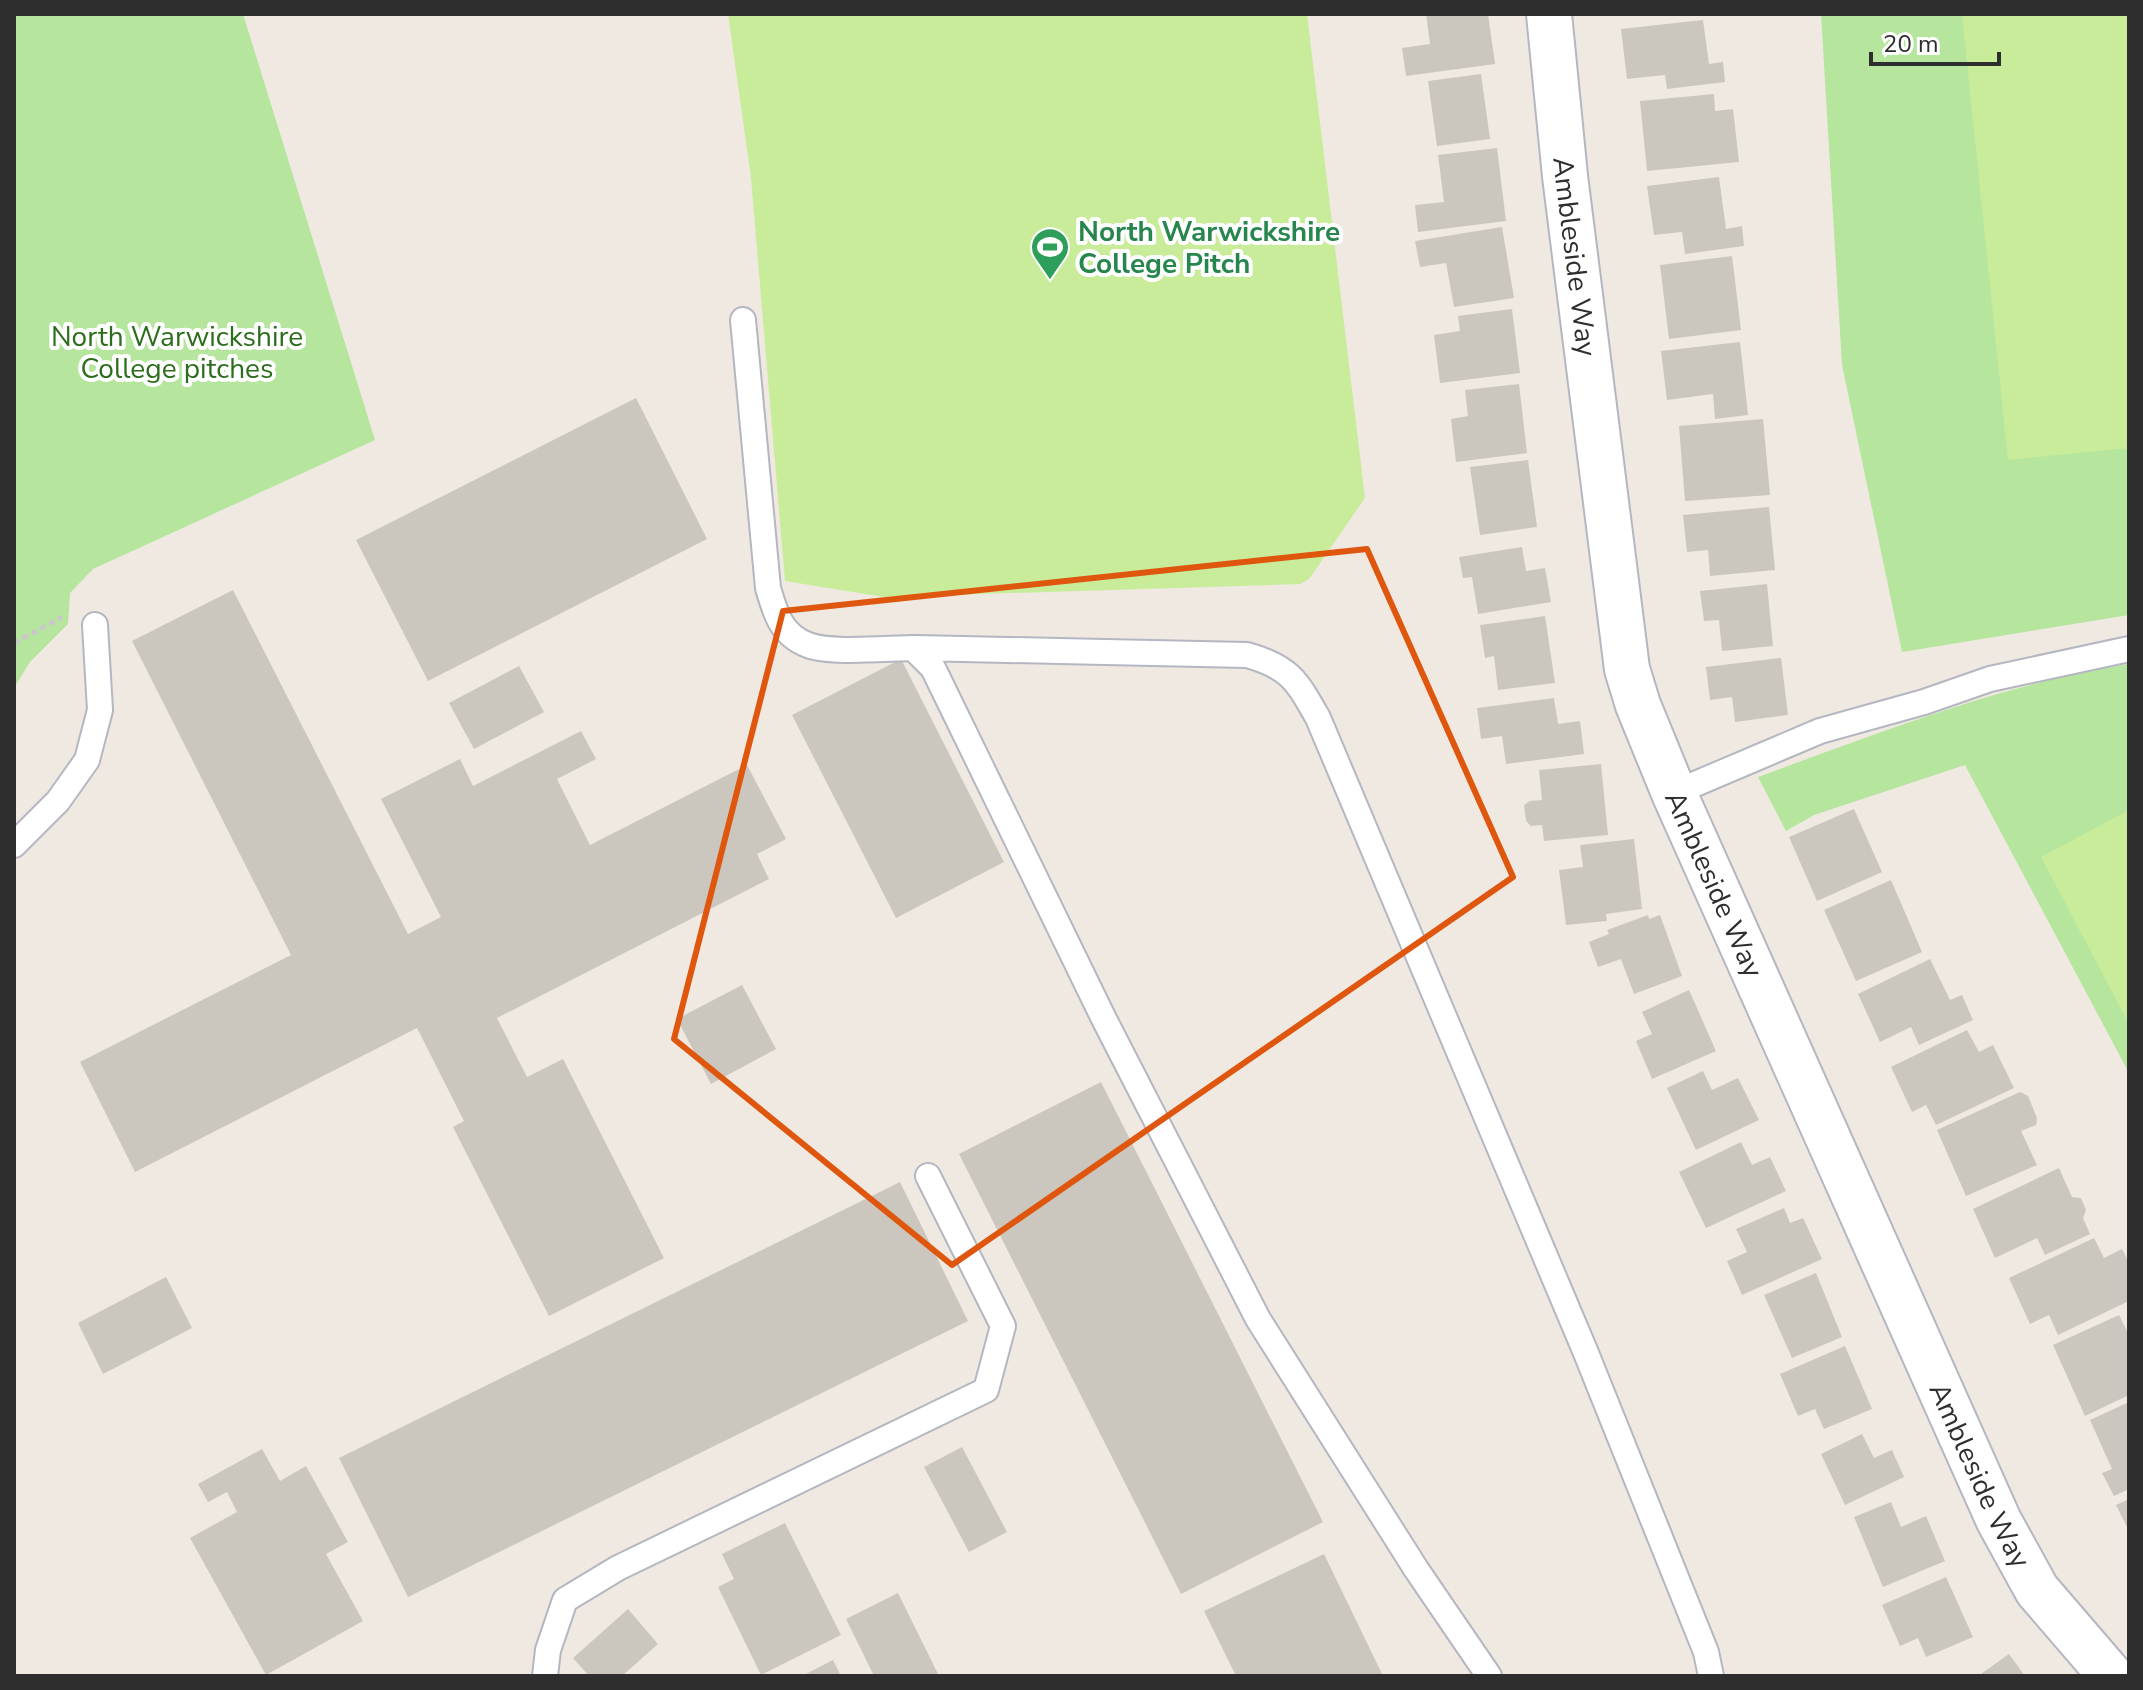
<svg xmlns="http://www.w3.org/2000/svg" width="2143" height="1690" font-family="'Nunito Sans',sans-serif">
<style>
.green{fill:#b6e59e}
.pitch{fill:#c9ec9a}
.building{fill:#cbc7bf}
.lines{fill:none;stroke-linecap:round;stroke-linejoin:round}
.lane-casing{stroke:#b4b7c1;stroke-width:28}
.street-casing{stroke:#b4b7c1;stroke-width:48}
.path{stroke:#c9c9c9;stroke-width:5;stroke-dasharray:6 4;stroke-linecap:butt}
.lane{stroke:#fff;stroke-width:24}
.street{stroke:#fff;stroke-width:44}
.marked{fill:none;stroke:#df570e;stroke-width:6;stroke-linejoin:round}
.labels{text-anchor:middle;stroke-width:8;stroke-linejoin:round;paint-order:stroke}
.leisure-label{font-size:28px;font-weight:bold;fill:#27864d;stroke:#fff;text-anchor:start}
.street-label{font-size:28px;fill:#2e2e2e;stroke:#fff}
.park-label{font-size:28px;fill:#2c6e1b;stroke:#fff}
</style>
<rect width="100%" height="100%" fill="#efe9e1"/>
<path class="green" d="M 14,14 L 243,14 L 375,440 L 93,569 L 70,593 L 68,624 L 30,662 L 14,688 Z
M 1821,14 L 2129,14 L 2129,615 L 1902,652 L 1842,365 Z
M 2129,664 L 2129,1073 L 1965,765 L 1814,815 L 1786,831 L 1758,777 C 1879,733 2002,684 2129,664 Z"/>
<path class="pitch" d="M 728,14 L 1307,14 L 1365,498 L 1309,579 L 1300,584 L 884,597 L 785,581 L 751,178 Z
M 1962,14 L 2129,14 L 2129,448 L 2008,460 Z
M 2129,810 L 2129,1024 L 2041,857 Z"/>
<path class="building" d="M 1426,14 L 1488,14 L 1495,64 L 1406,76 L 1402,48 L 1430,44 Z
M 1703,20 L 1709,64 L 1723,62 L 1725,82 L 1667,89 L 1665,75 L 1627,79 L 1621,29 Z
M 1481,74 L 1490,139 L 1437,146 L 1428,81 Z
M 1714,94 L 1715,111 L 1733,109 L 1739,162 L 1647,171 L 1640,101 Z
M 1497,148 L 1506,221 L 1418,232 L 1415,205 L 1444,202 L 1438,155 Z
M 1719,177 L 1726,229 L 1742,226 L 1744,246 L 1685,254 L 1682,232 L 1654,235 L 1647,186 Z
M 1502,227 L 1514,298 L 1454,307 L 1446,263 L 1420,267 L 1415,241 Z
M 1732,256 L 1741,330 L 1669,339 L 1660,265 Z
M 1512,309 L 1520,373 L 1440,383 L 1434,335 L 1460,331 L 1458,316 Z
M 1740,342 L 1748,415 L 1715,419 L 1713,394 L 1667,400 L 1661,351 Z
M 1519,384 L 1527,453 L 1456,462 L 1451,419 L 1468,416 L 1465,390 Z
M 636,398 L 707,539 L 428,681 L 356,540 Z
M 1763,419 L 1770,495 L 1685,501 L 1679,426 Z
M 1528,460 L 1537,527 L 1480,535 L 1470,467 Z
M 1769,507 L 1775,570 L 1710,576 L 1708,550 L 1687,552 L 1683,515 Z
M 1522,547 L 1526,571 L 1545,568 L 1551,602 L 1478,614 L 1472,577 L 1463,578 L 1459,557 Z
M 1767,584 L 1773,646 L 1722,651 L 1719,620 L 1704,621 L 1700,591 Z
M 233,590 L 408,934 L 441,917 L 381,799 L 460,759 L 473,786 L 581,731 L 596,759 L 557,779 L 590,845 L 747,765 L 786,839 L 757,854 L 769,879 L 497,1018 L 527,1077 L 563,1059 L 664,1258 L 549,1316 L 453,1127 L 464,1121 L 417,1028 L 135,1172 L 80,1062 L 291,955 L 132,641 Z
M 1545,616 L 1555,683 L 1498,690 L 1494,656 L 1485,658 L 1480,625 Z
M 1781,658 L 1788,715 L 1735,722 L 1732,697 L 1710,700 L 1706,667 Z
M 901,659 L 1004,862 L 896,918 L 792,715 Z
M 519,666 L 544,712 L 474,749 L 449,703 Z
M 1554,698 L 1558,724 L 1580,721 L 1584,754 L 1506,764 L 1502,736 L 1481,739 L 1477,708 Z
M 1601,764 L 1608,835 L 1544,841 L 1542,825 L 1531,826 L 1526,821 L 1524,805 L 1530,801 L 1542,800 L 1539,770 Z
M 1854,809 L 1882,872 L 1817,901 L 1789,837 Z
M 1634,839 L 1642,909 L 1606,914 L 1607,921 L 1566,925 L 1559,870 L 1583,867 L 1580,845 Z
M 1891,880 L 1922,952 L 1856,981 L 1824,910 Z
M 1648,915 L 1649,919 L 1660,915 L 1682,976 L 1634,994 L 1621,959 L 1598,967 L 1589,942 L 1609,934 L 1607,930 Z
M 1930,959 L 1950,1000 L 1962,995 L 1973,1020 L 1919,1045 L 1911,1027 L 1880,1042 L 1858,994 Z
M 742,985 L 776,1049 L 711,1084 L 677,1019 Z
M 1689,990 L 1716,1051 L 1652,1079 L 1636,1041 L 1652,1034 L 1642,1012 Z
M 1967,1030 L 1979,1052 L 1993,1045 L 2014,1088 L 1936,1125 L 1926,1105 L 1912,1112 L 1891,1067 Z
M 1703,1071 L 1712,1090 L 1738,1078 L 1759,1120 L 1696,1150 L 1667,1088 Z
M 1101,1082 L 1323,1522 L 1181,1594 L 959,1154 Z
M 2020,1092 L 2028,1096 L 2037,1118 L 2036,1125 L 2021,1131 L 2037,1165 L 1966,1196 L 1937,1130 Z
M 1741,1142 L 1752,1165 L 1770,1157 L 1786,1191 L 1706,1228 L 1679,1172 Z
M 2059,1168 L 2072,1197 L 2081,1198 L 2086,1210 L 2083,1218 L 2090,1234 L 2045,1255 L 2037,1238 L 1995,1258 L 1973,1209 Z
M 900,1182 L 968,1321 L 408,1597 L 339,1458 Z
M 1784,1208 L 1790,1223 L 1803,1218 L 1822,1259 L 1742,1295 L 1727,1261 L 1747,1252 L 1736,1229 Z
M 2094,1238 L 2104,1258 L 2122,1249 L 2129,1263 L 2129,1301 L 2058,1335 L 2049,1315 L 2030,1324 L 2009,1278 Z
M 1816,1273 L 1842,1337 L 1792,1358 L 1764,1295 Z
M 166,1277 L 192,1328 L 103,1374 L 78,1323 Z
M 2119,1315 L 2129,1335 L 2129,1395 L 2085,1416 L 2053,1345 Z
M 1845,1346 L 1872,1409 L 1824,1429 L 1815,1409 L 1798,1416 L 1780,1374 Z
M 2129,1402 L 2129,1489 L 2114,1496 L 2102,1473 L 2112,1469 L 2090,1420 Z
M 1862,1434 L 1874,1458 L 1892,1450 L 1904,1477 L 1845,1505 L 1821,1454 Z
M 962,1447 L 1007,1532 L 969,1552 L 924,1467 Z
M 262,1449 L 280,1481 L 306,1466 L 348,1542 L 326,1554 L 363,1621 L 266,1675 L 190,1538 L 237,1512 L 227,1492 L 208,1502 L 198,1484 Z
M 2129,1499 L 2129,1531 L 2116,1505 Z
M 1891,1502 L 1901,1527 L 1926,1516 L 1945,1561 L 1883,1587 L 1854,1517 Z
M 785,1523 L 841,1635 L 761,1675 L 718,1587 L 734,1579 L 722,1554 Z
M 1324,1554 L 1383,1676 L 1236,1676 L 1204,1611 Z
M 1946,1577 L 1973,1637 L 1926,1657 L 1918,1638 L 1900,1646 L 1882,1605 Z
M 898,1593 L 939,1676 L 874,1676 L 846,1619 Z
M 628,1609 L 658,1644 L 622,1676 L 589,1676 L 573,1658 Z
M 2009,1654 L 2025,1676 L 1978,1676 Z
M 833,1660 L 841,1676 L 802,1676 Z"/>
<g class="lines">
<g class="lane-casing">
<path id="lane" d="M 743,320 L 768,588 C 775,612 781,635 808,645 C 831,654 889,648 917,648 C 1027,650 1137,653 1247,655 C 1290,667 1297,681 1318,718 L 1586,1353 L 1706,1652 L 1711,1676
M 913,648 L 933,668 L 1103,1017 L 1258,1319 L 1416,1569 L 1489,1676
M 1674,793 L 1820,731 L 1924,702 L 1990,679 L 2129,649
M 14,845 L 58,801 L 87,760 L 100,710 L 95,625
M 545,1676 L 548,1650 L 565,1600 L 618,1568 L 986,1390 L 1003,1326 L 928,1176"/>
</g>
<g class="street-casing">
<g id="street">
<path id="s1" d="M 1549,14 L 1565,176 L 1627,669 L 1638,705 L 1674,793 L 1999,1521 L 2037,1590 L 2111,1676"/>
</g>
</g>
<path class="path" d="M 14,643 L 62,617"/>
<use href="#lane" class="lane"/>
<use href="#street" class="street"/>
</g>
<path class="marked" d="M 1367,549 L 1513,877 L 952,1265 L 674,1039 L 783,611 Z"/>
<defs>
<g id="stadium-pin" transform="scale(2)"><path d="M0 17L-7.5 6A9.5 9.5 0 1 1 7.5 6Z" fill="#2e9e5b" stroke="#fff"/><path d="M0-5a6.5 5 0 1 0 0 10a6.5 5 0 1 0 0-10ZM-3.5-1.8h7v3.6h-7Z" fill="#fff"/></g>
</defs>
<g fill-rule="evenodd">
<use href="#stadium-pin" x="1050" y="247"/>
</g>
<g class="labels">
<g class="leisure-label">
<text x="1078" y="241">North Warwickshire<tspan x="1078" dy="32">College Pitch</tspan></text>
</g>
<g class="street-label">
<text dy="10" stroke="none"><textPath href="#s1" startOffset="244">Ambleside Way</textPath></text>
<text dy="10" stroke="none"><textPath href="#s1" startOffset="892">Ambleside Way</textPath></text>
<text dy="10" stroke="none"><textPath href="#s1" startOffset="1540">Ambleside Way</textPath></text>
</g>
<g class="park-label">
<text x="177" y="346">North Warwickshire<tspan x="177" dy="32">College pitches</tspan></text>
</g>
</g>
<rect width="2143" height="1690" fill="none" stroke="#2e2e2e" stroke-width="32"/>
<path d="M1871 52v12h128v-12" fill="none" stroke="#2e2e2e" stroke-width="4"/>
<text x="1883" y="52" font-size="24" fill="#2e2e2e" stroke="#ffffff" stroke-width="6" paint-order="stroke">20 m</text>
</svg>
